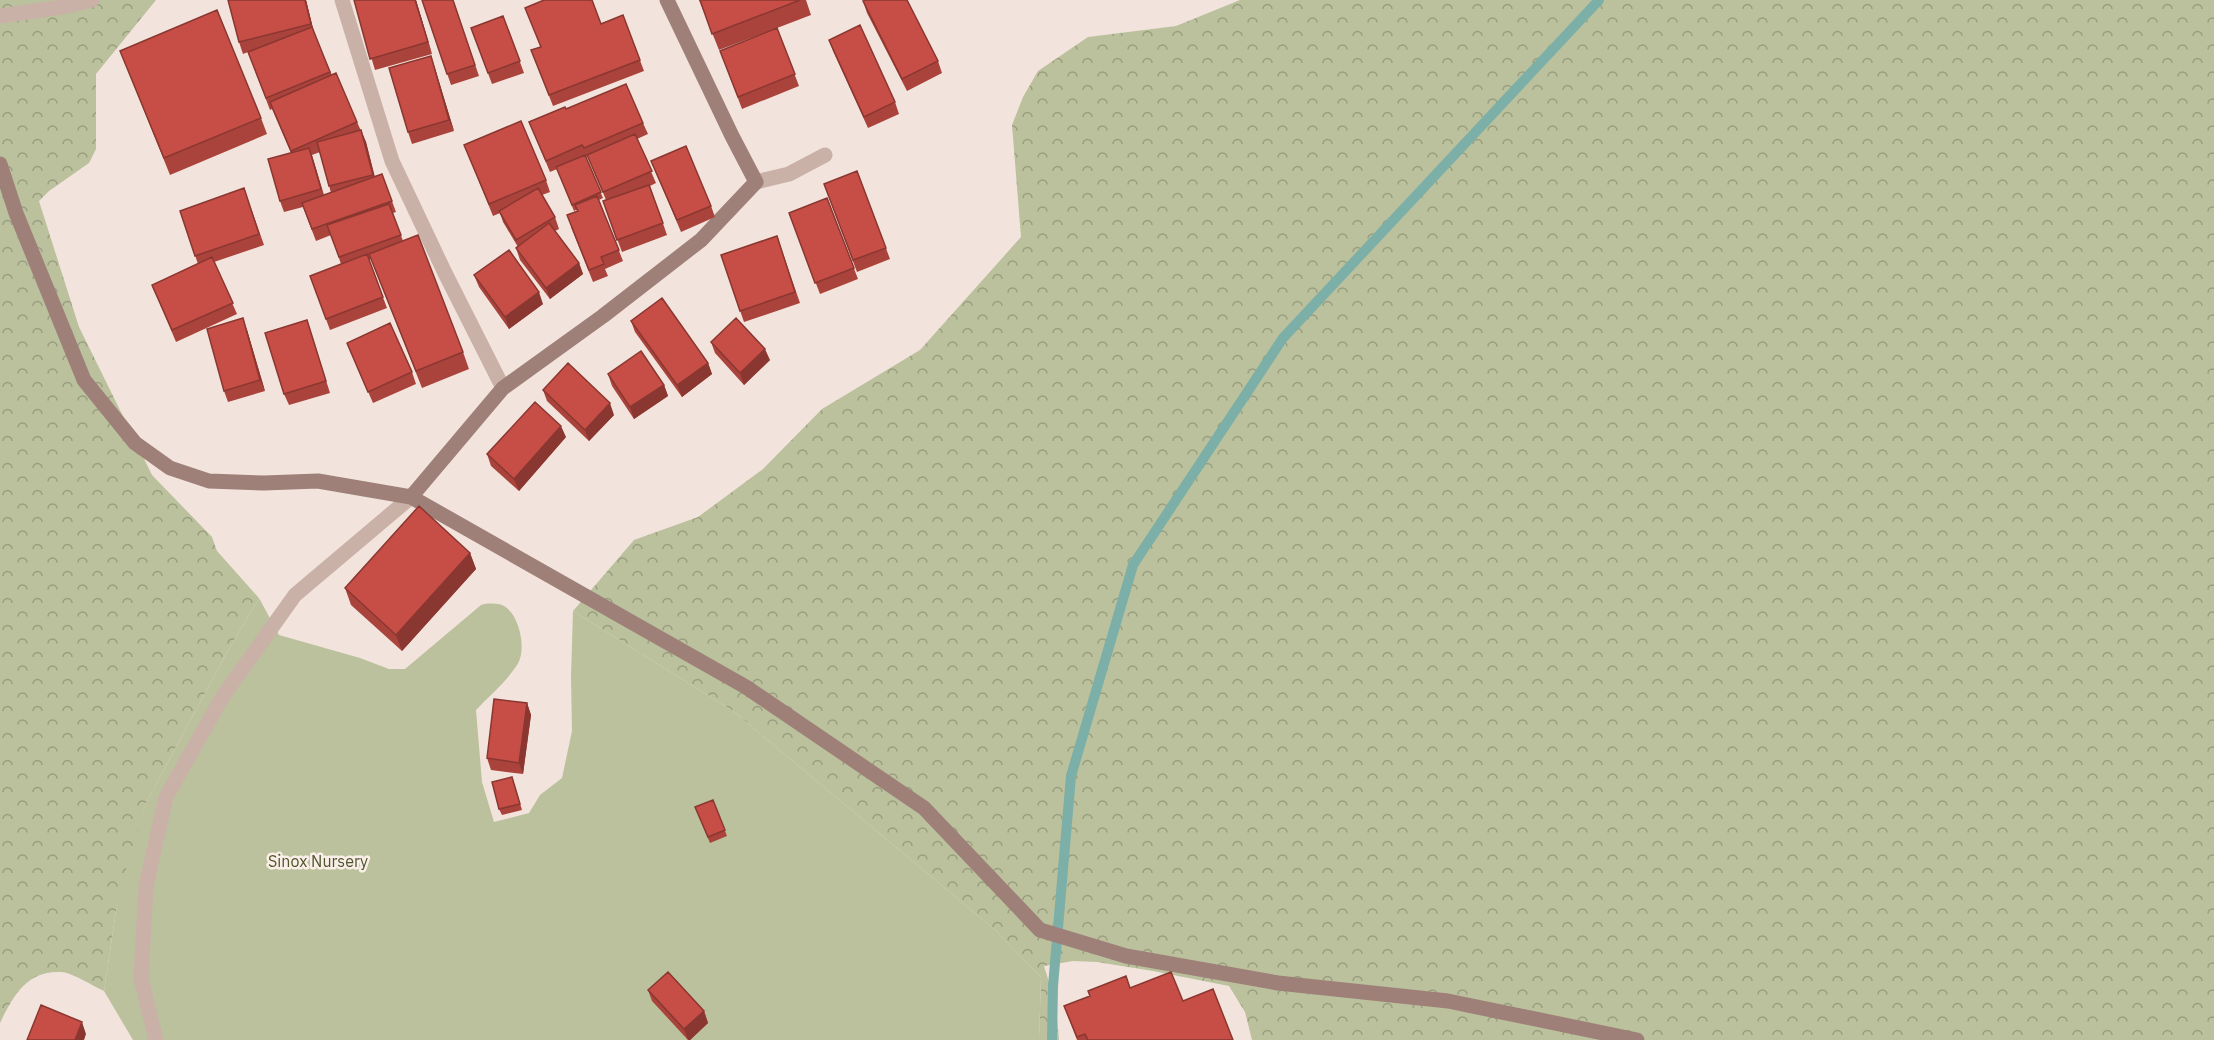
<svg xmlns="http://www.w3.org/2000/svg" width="2214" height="1040" font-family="'IBM Plex Sans',sans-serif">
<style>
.forest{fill:url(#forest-crowns)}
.park{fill:#bbc19c}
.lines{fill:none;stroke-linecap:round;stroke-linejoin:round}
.stream{stroke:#7bafa8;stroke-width:10}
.street{stroke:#cab1a8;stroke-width:15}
.secondary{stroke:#9e8079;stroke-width:15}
.wall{fill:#aa433c;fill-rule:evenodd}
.shaded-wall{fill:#8b3731}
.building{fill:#c64e46;stroke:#8b3731;stroke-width:1.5}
.labels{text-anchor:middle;stroke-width:5;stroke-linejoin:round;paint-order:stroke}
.park-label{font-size:16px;fill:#4e552c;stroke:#faefe8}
</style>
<defs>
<pattern id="forest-crowns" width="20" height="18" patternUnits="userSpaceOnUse" patternTransform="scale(1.5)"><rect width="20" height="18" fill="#bbc19c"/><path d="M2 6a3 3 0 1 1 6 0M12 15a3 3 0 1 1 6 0" fill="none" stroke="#999d7f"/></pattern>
</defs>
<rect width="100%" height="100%" fill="#f2e4dc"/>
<path class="forest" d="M 0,0 L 156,0 L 96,74 L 96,149 L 89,163 L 49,191 L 39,201 L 79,327 L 152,475 L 212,537 L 217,551 L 259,598 L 226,654 L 146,803 L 116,911 L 104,991 C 93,986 71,972 61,972 C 27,970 13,996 0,1023 Z
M 1240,0 L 2214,0 L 2214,1040 L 1252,1040 L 1245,1012 L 1229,986 L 1153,971 L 1097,962 L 1073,961 L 1044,966 L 1056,1005 L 1059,1040 L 1039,1040 L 1041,977 L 995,930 L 733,711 L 573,611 L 634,540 L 698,517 L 763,469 L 822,409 L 920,350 L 1021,237 L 1012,125 L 1023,97 L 1038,71 L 1088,37 L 1176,26 Z"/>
<path class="park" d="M 259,598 L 279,635 L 360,658 L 389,669 L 405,669 L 481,605 C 488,603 498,603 504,606 C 520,615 527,651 517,665 C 507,681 489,696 476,710 L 482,782 L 494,822 L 529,813 L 540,795 L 562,778 L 572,731 L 571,677 L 573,611 L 733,711 L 995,930 L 1041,977 L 1039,1040 L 133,1040 L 104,991 L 116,911 L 127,866 L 146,803 L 226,654 Z"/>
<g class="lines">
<path class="stream" d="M 1052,1040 L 1053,986 L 1071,776 L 1133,565 L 1283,338 L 1599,0"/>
<path class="street" d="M 342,0 L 392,161 L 445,273 L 503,388
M 0,16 L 62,7 L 92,0
M 756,182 L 789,174 L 825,155
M 156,1040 L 141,978 L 146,886 L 166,797 L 223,696 L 295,595 L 411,497"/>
<path class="secondary" d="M 0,164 L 16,213 L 84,380 L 135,443 L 170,468 L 209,481 L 264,483 L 318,481 L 411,497 L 746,687 L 924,808 L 1040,930 L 1126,956 L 1278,983 L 1448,1001 L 1637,1040
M 411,497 L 503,388 L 603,316 L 701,240 L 756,182 L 732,136 L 667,0"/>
</g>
<path class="wall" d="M 306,0 L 314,33 L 332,75 L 357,122 L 366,142 L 375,177 L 382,174 L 396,212 L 393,213 L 403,241 L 463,352 L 469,369 L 422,388 L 371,259 L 369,260 L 387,308 L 330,330 L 310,276 L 341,264 L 331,235 L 316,241 L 303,207 L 284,212 L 280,201 L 291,153 L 272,109 L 270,110 L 248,52 L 243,54 L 239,42 ZM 320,152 L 331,193 L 324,195 L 312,155 Z
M 354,0 L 416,0 L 432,54 L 375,70 Z
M 422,0 L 453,0 L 479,76 L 451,85 Z
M 699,0 L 806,0 L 811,15 L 719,50 Z
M 863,1 L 938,61 L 942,73 L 907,91 L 867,13 Z
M 623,15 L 644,71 L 553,106 L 531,50 Z
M 503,16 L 524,73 L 492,84 L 471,28 Z
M 777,28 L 799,86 L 742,109 L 720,51 Z
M 829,40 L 895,102 L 899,114 L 868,128 L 833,51 Z
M 120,51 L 261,118 L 267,134 L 170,175 Z
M 431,56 L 454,131 L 412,144 L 408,132 Z
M 566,109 L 643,123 L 648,134 L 637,139 L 656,183 L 650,186 L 667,235 L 622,252 L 603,201 L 606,200 L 589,159 L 587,156 L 586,157 L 603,198 L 599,200 L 623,261 L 605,269 L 608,276 L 593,282 L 571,227 L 577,211 L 576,210 L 574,211 L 557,169 L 550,172 L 529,122 Z
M 464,145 L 546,180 L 550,192 L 542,195 L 555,217 L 559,229 L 555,231 L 579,263 L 583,274 L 550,299 L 520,260 L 516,248 L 518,247 L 503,222 L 500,213 L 493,216 Z
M 651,161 L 711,206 L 715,217 L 681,232 Z
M 857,171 L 890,259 L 857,272 L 824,184 Z
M 244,188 L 264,245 L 214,262 L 237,314 L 176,342 L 152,285 L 198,264 L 180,211 Z
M 827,198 L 858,279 L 820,294 L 789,213 Z
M 777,236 L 800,303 L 744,322 L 721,255 Z
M 474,275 L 543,304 L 509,329 L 479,287 Z
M 307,320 L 330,393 L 289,405 L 284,394 Z
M 631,321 L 708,363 L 712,374 L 682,397 L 635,332 Z
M 247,330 L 265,391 L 228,402 L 224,391 Z
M 711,342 L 770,360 L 744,385 L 715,353 Z
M 347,343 L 412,372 L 416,384 L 373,403 Z
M 608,374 L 664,385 L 668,396 L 634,419 L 612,386 Z
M 543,390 L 614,415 L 589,441 L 547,401 Z
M 566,437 L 519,491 L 491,466 L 487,454 Z
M 470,553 L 476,569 L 402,651 L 351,605 L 345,588 Z
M 527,703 L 531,715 L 523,774 L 491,770 L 487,758 Z
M 512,777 L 522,810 L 502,815 L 499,809 Z
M 713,800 L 727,836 L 710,843 L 695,807 Z
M 1130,988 L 1183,1001 L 1233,1040 L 1077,1040 L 1064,1006 Z
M 648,990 L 704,1011 L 708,1023 L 690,1040 L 688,1040 L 652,1001 Z"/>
<path class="shaded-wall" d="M 305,0 L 306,0 L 315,36 L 311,24 Z
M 415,0 L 416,0 L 432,54 L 428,42 Z
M 431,56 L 435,68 L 454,131 L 449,120 Z
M 361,130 L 366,142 L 377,187 L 373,175 Z
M 309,148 L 313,159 L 325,201 L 321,189 Z
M 579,263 L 583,274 L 550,299 L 546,288 Z
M 539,292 L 543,304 L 509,329 L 505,317 Z
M 243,318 L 247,330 L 265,391 L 260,380 Z
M 765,349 L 770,360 L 744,385 L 740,373 Z
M 708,363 L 712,374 L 682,397 L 677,385 Z
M 664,385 L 668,396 L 634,419 L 630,407 Z
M 610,403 L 614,415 L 589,441 L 585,430 Z
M 561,426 L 566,437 L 519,491 L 514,479 Z
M 470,553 L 476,569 L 402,651 L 396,635 Z
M 527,703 L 531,715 L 523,774 L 519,763 Z
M 704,1011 L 708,1023 L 690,1040 L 688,1040 L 684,1029 Z
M 82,1022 L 86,1034 L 84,1040 L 75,1040 Z"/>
<path class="building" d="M 228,0 L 305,0 L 311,24 L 239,42 Z
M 354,0 L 415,0 L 428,42 L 370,59 Z
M 422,0 L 453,0 L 475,65 L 447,74 Z
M 544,0 L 592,0 L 601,24 L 623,15 L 640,60 L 549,95 L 531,50 L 541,47 L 525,8 Z
M 700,0 L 800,0 L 712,34 Z
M 866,0 L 907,0 L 938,61 L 902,79 L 863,1 Z
M 217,10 L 261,118 L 164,158 L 120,51 Z
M 503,16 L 520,61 L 488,73 L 471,28 Z
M 860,25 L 895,102 L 864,117 L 829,40 Z
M 312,27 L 330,72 L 266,98 L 248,52 Z
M 777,28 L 795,74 L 738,97 L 720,51 Z
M 431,56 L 449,120 L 408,132 L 389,68 Z
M 336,73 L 357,122 L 291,151 L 270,102 Z
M 626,84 L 643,123 L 584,148 L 582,145 L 546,161 L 529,122 L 565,107 L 566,109 Z
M 521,121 L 546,180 L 489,204 L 464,145 Z
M 361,130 L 373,175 L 329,186 L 317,142 Z
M 635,134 L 652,171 L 603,192 L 587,155 Z
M 686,146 L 711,206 L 677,220 L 651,161 Z
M 309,148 L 321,189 L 280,201 L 268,159 Z
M 585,155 L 601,192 L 572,205 L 556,167 Z
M 857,171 L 886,248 L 853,260 L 824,184 Z
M 382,174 L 392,201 L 312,229 L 302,203 Z
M 649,185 L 663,223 L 617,240 L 603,201 Z
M 244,188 L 259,234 L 195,256 L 180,211 Z
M 538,188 L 555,217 L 516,240 L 499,211 Z
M 597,196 L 619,250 L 601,257 L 604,264 L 589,270 L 567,215 L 578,211 L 575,205 Z
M 827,198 L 854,268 L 815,283 L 789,213 Z
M 389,204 L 401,235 L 339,257 L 327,225 Z
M 549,223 L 579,263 L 546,288 L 516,248 Z
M 418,235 L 463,352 L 416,371 L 369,254 Z
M 777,236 L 795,292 L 740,311 L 721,255 Z
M 509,250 L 539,292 L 505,317 L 474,275 Z
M 367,254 L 383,297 L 326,319 L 310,276 Z
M 212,257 L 233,303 L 172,330 L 152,285 Z
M 662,298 L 708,363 L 677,385 L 631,321 Z
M 243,318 L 260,380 L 224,391 L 207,329 Z
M 736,318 L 765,349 L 740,373 L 711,342 Z
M 307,320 L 326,381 L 284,394 L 265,333 Z
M 390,323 L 412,372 L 368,392 L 347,343 Z
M 641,351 L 664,385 L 630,407 L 608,374 Z
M 568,363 L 610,403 L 585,430 L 543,390 Z
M 535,402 L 561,426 L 514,479 L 487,454 Z
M 419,506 L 470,553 L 396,635 L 345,588 Z
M 494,699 L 527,703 L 519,763 L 487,758 Z
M 512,777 L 520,804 L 499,809 L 492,782 Z
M 713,800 L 725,830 L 708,837 L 695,807 Z
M 668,972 L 704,1011 L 684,1029 L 648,990 Z
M 1171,972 L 1183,1001 L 1213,989 L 1233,1040 L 1088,1040 L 1085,1034 L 1077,1037 L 1064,1006 L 1090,996 L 1088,991 L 1126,976 L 1130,988 Z
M 41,1005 L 82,1022 L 75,1040 L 27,1040 Z"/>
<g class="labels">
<g class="park-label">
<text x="318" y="867">Sinox Nursery</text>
</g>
</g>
</svg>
